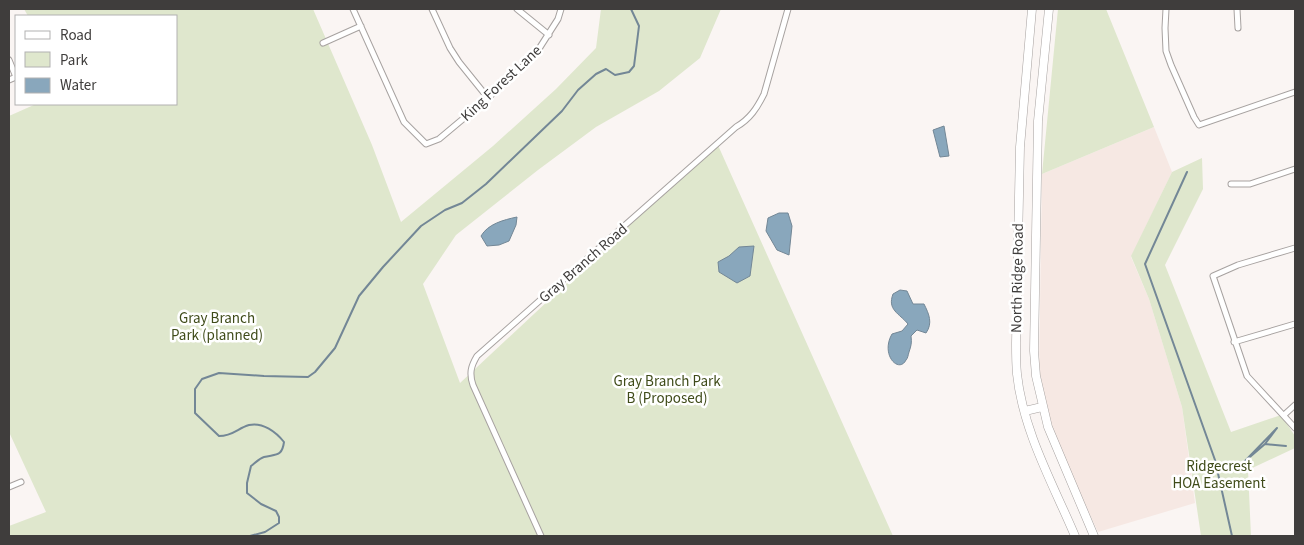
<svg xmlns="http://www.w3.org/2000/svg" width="1304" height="545" font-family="'Source Sans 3',sans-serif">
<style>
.built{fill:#f6e8e3}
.green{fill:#dfe7cd}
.water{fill:#89a7bc;stroke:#738796}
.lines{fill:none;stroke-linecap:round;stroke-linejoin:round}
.stream{stroke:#738796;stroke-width:2}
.street-casing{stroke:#a7a2a0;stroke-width:7}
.secondary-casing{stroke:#a7a2a0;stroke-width:9}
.street{stroke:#fff;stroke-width:5}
.secondary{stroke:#fff;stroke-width:8}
.labels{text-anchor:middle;stroke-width:5;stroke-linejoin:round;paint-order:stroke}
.street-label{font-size:15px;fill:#3f3d3c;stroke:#fff}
.park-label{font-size:15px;fill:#3f4b19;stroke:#fff}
</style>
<rect width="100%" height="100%" fill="#faf5f3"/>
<path class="built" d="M 1154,127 L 1172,172 L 1131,257 L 1149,299 L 1182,407 L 1195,503 L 1098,532 L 1063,457 L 1051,425 L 1039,374 L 1042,174 Z"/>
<path class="green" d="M 24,9 L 313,9 L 372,145 L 401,222 L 493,146 L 556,89 L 596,48 L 601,9 L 721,9 L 700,58 L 659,91 L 596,127 L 538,170 L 456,235 L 423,284 L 460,383 L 717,143 L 893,536 L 9,536 L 9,526 L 46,512 L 9,432 L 9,116 L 36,104 L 176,104 L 176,16 L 28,16 Z
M 1058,9 L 1106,9 L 1154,127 L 1042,174 Z
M 1202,158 L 1203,189 L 1165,265 L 1231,432 L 1281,415 L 1295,436 L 1295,448 L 1248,470 L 1251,536 L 1201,536 L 1182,407 L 1149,299 L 1131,256 L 1172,172 Z"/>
<path class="water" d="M 944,126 L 949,156 L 940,157 L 933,130 Z
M 779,213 L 788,213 L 792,226 L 789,255 L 777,250 L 766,231 L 768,218 Z
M 517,217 L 516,225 L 509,241 L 499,245 L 487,246 L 481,236 C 488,224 503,220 517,217 Z
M 754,246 L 750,276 L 737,283 L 719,272 L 718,262 L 729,256 L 739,247 Z
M 900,290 L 907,291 L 913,304 L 924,304 C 929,314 933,323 926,333 L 917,330 L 911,336 C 912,343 911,346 909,352 C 908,355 908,358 906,360 C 899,374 880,355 892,334 L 902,331 L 908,324 C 899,313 887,310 893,294 Z"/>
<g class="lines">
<path class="stream" d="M 1187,172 L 1145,264 L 1215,460 L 1232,536
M 1265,444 L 1277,428 L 1244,462 L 1265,444 L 1286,446
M 250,536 L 265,532 L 279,523 L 279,517 L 276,511 L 261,504 L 247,493 L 247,483 L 251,466 C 255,463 260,458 264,457 C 276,454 282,457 284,442 C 276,432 263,422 249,425 C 238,428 233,436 219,436 L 195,413 L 195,389 L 202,379 L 219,373 L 264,376 L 308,377 L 315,372 L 335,348 L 359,296 L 383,267 L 421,226 L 445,210 L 462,203 L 486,184 L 562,111 L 578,90 L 596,74 L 606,69 L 615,75 L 629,72 L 634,66 L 639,26 L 631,9"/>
<g class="street-casing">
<path id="street" d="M 353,9 L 404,122 L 426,144 L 439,139 L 488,98 L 535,55 L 558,19 L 561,9
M 432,9 L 450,48 L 459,62 L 488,98
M 517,9 L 549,35
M 1166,9 L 1165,28 L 1166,51 L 1171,65 L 1194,117 L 1199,125 L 1295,92
M 1237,9 L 1238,28
M 323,43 L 361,26
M 9,60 L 16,77
M 9,80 L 16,77
M 1231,184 L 1250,184 L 1295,169
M 1295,248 L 1238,265 L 1213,276 L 1247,376 L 1295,428
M 1234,342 L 1295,324
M 1284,415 L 1295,405
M 9,487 L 21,482
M 541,536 L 473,385 C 469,373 471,366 477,356 L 736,127 C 750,119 757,108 764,94 L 788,9"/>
</g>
<g class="secondary-casing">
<path id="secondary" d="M 1032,9 L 1020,147 L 1016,343 C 1016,354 1016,364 1017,374 C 1023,431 1053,484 1075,536
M 1049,9 L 1038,121 L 1034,351 L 1036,376 L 1048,427 L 1094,536
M 1025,411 L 1042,407"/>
</g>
<use href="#street" class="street"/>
<use href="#secondary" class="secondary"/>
</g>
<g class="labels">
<g class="street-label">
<text transform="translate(501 83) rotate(-43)" y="5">King Forest Lane</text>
<text transform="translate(583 263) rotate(-41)" y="5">Gray Branch Road</text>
<text transform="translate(1017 278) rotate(-89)" y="5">North Ridge Road</text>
</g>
<g class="park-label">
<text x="217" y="323">Gray Branch<tspan x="217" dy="17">Park (planned)</tspan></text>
<text x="667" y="386">Gray Branch Park<tspan x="667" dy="17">B (Proposed)</tspan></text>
<text x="1219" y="471">Ridgecrest<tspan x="1219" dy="17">HOA Easement</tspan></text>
</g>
</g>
<rect width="1304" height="545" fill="none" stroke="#3f3d3c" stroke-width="20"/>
<rect x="15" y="15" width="162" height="90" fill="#ffffff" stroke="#b2b1b1"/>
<rect x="25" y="31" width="25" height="8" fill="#ffffff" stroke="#b2b1b1"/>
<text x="60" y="40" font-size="15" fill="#3f3d3c">Road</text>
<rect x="25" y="52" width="25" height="15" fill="#dfe7cd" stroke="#b2b1b1"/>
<text x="60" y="65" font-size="15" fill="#3f3d3c">Park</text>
<rect x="25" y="78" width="25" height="15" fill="#89a7bc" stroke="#b2b1b1"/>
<text x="60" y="90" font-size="15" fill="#3f3d3c">Water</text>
</svg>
